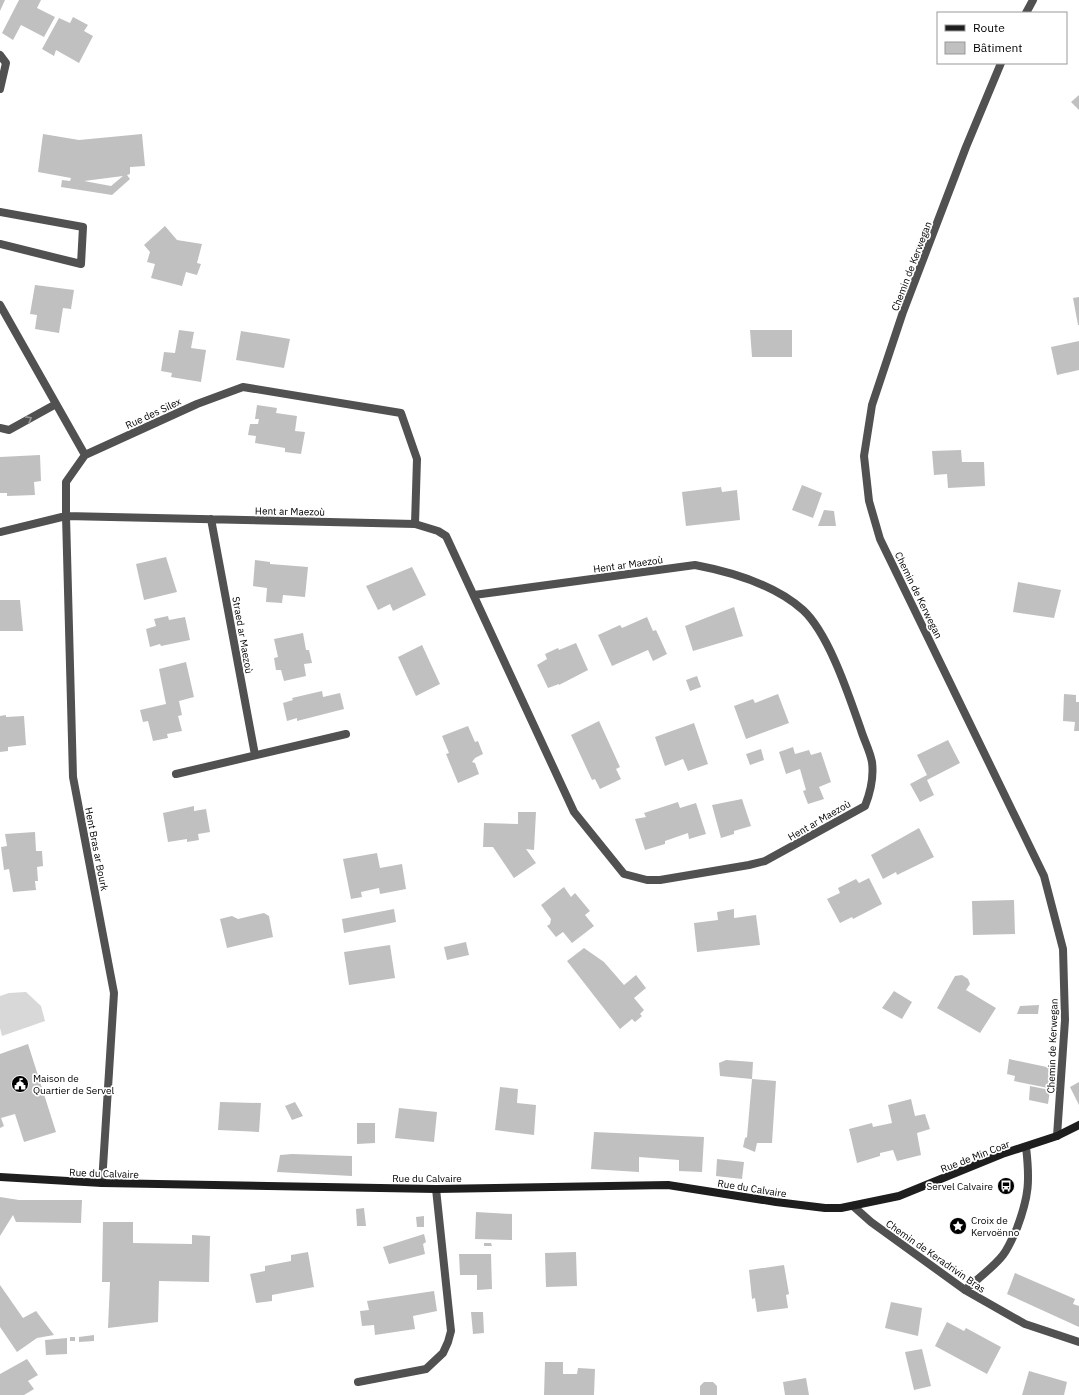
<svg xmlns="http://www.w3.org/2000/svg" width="1079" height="1395" font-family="'IBM Plex Sans',sans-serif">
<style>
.green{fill:#d8d8d8}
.building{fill:#c0c0c0;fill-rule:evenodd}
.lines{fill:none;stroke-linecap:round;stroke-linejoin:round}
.lane{stroke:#515151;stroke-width:8}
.street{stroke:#515151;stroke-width:8}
.secondary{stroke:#1e1e1e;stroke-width:8}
.oneway{stroke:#979797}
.labels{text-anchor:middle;stroke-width:3.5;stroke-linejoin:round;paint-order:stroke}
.street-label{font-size:10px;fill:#000;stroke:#fff}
.poi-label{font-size:10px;fill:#000;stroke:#fff;text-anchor:start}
</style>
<rect width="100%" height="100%" fill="#fff"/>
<path class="green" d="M 26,992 L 41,1006 L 45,1021 L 2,1036 L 0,1028 L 0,996 L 9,993 Z"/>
<path class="building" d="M 0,0 L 5,0 L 0,11 Z
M 19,0 L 41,0 L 37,8 L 55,17 L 44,37 L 21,25 L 13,40 L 2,33 Z
M 73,17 L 88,25 L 84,31 L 93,36 L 79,63 L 56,50 L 54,56 L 42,49 L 59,18 L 70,23 Z
M 1079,95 L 1079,110 L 1071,102 Z
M 43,134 L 79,140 L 142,134 L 145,166 L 130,167 L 130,174 L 127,175 L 130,179 L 112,195 L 61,187 L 62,180 L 70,181 L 71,178 L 38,172 ZM 123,176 L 111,186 L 84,181 Z
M 165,226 L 177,240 L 202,244 L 197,263 L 201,264 L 197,275 L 186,272 L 182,286 L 151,278 L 155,264 L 147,262 L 150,252 L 144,245 Z
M 35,285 L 74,290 L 71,309 L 63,308 L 59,333 L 35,329 L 37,315 L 30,314 Z
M 1079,297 L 1079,325 L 1078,325 L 1073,298 Z
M 179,330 L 194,332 L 191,348 L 206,350 L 201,382 L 171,377 L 172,373 L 161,371 L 164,352 L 175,353 Z
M 750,330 L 792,330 L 792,357 L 752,357 Z
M 241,331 L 290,339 L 284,368 L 236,360 Z
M 1079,341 L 1079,370 L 1057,375 L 1051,347 Z
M 257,405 L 277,408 L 276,413 L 297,416 L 295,431 L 305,432 L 301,454 L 285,452 L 285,448 L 255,443 L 256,436 L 248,435 L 250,424 L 258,424 L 259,419 L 255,419 Z
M 961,450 L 962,462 L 984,462 L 985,486 L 948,488 L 947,474 L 934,475 L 932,451 Z
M 40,455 L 41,481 L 34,482 L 35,495 L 7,496 L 7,493 L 0,493 L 0,457 Z
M 802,485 L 822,493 L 813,518 L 792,510 Z
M 721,487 L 722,492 L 737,490 L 740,520 L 686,526 L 682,492 Z
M 824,510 L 834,511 L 836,526 L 818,526 Z
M 166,557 L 177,592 L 144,600 L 136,564 Z
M 255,560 L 270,562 L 270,564 L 308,567 L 305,597 L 283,595 L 282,603 L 266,602 L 267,588 L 253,586 Z
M 412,567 L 426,595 L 393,611 L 390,604 L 378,610 L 366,586 Z
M 1018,582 L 1061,590 L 1054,618 L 1013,612 Z
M 0,600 L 20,600 L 23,631 L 0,631 Z
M 734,607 L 743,636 L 693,651 L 685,626 Z
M 168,616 L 169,620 L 185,617 L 190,640 L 161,646 L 160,644 L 150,647 L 146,629 L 156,626 L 154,619 Z
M 647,617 L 653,631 L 656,630 L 667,654 L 653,661 L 648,650 L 612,666 L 598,635 L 620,625 L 622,628 Z
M 303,633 L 306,650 L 309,650 L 312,663 L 304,664 L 306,676 L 284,681 L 281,670 L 276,670 L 274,658 L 278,657 L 274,639 Z
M 576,643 L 588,670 L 559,685 L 559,684 L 548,688 L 537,665 L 547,659 L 545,654 L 558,648 L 559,650 Z
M 422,645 L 440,684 L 416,696 L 398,657 Z
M 186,662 L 194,697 L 179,701 L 182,715 L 178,716 L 182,731 L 167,734 L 168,738 L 153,741 L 148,721 L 143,722 L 140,710 L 166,704 L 159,669 Z
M 697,676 L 701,687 L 690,691 L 686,680 Z
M 322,691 L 323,697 L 340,693 L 344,709 L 297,721 L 297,718 L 287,721 L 283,703 L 293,700 L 292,698 Z
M 778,694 L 789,723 L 746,739 L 734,706 L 753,699 L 755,703 Z
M 1064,694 L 1076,695 L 1076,702 L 1079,702 L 1079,731 L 1074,731 L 1075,722 L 1063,721 Z
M 6,715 L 6,717 L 24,716 L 26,745 L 8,747 L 8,751 L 0,752 L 0,716 Z
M 599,721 L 620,767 L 616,769 L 621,779 L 600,789 L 595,779 L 592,780 L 571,735 Z
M 694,723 L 708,764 L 688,771 L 683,759 L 665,766 L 655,737 Z
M 468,726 L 475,742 L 478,741 L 483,754 L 475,758 L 472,762 L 475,763 L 479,774 L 458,783 L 446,754 L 449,753 L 442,736 Z
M 948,740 L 960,763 L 927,780 L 934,795 L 920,802 L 910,784 L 927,775 L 917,755 Z
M 793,747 L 795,754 L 809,750 L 811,755 L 821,752 L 831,782 L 819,787 L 824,799 L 808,804 L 803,791 L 806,790 L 800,769 L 786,774 L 779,752 Z
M 761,749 L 764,760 L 750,765 L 746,754 Z
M 742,799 L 751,826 L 734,831 L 734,834 L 721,838 L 712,805 Z
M 678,802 L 680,808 L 696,803 L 706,834 L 689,839 L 688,833 L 665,841 L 665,844 L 645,850 L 635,819 L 646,817 L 644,813 Z
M 194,806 L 194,811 L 206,809 L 210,832 L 198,834 L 199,840 L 187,842 L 187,839 L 168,842 L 163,813 Z
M 518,812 L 536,812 L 534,850 L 526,849 L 536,863 L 514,878 L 493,847 L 483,847 L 484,823 L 518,824 Z
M 919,828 L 934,857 L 897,875 L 896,872 L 883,879 L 871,855 Z
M 35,832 L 36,851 L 42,851 L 43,866 L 37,867 L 38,881 L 35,881 L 36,890 L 13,892 L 9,869 L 4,870 L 1,847 L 7,846 L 5,834 Z
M 377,853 L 380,868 L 402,864 L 406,889 L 380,894 L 379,888 L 361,892 L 362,897 L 351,899 L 343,859 Z
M 869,878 L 882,904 L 853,919 L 852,917 L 840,923 L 827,899 L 840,893 L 838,888 L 856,879 L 859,883 Z
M 564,887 L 571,897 L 575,893 L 590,911 L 585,915 L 594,926 L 572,943 L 563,932 L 556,937 L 547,926 L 550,924 L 551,919 L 541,905 Z
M 1014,900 L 1015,934 L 973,935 L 972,901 Z
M 394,909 L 396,922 L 344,933 L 342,919 Z
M 734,909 L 734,918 L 756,915 L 760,945 L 697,952 L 694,923 L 718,920 L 717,912 Z
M 264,913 L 269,916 L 273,937 L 227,948 L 220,919 L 232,916 L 238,919 Z
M 466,942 L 469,955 L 447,960 L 444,947 Z
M 390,945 L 395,978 L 349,985 L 344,952 Z
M 584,948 L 604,962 L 624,985 L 636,975 L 646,988 L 634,998 L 644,1010 L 640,1014 L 642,1016 L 635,1022 L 632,1019 L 620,1029 L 567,961 Z
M 962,975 L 968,979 L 970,984 L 966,990 L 996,1008 L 980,1033 L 937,1008 L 955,976 Z
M 894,991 L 912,1002 L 902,1019 L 882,1008 Z
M 1039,1005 L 1038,1014 L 1017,1014 L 1020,1006 Z
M 28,1044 L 56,1132 L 24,1142 L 15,1114 L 1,1118 L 4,1126 L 0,1128 L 0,1054 Z
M 1009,1059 L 1056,1069 L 1053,1089 L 1014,1081 L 1015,1076 L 1007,1074 Z
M 726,1060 L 753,1062 L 752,1079 L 720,1076 L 719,1063 Z
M 752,1079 L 776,1081 L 772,1143 L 757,1143 L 755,1152 L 743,1147 L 745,1138 L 747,1137 Z
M 1079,1082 L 1079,1105 L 1070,1087 Z
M 1030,1086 L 1050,1090 L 1048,1104 L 1029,1100 Z
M 500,1087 L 518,1089 L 517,1103 L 536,1105 L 534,1135 L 495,1130 Z
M 911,1099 L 915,1116 L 925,1114 L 930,1129 L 917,1133 L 921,1155 L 897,1161 L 893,1150 L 880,1153 L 880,1156 L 857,1163 L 849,1129 L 872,1123 L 873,1127 L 892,1123 L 888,1105 Z
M 220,1102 L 261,1103 L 259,1132 L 218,1130 Z
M 295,1102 L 303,1116 L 292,1120 L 285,1106 Z
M 399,1108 L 437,1112 L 434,1142 L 395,1138 Z
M 357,1123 L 375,1123 L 375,1143 L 357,1144 Z
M 594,1132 L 704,1137 L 702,1172 L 679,1171 L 679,1160 L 639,1157 L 639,1172 L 591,1169 Z
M 292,1154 L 352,1156 L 352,1176 L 277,1172 L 280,1155 Z
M 717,1159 L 744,1162 L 742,1179 L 716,1176 Z
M 0,1197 L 19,1200 L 82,1200 L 81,1223 L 16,1222 L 13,1215 L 0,1236 Z
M 364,1208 L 366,1226 L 357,1226 L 356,1209 Z
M 476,1212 L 512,1214 L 512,1240 L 475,1239 Z
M 424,1216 L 424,1227 L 417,1227 L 416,1217 Z
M 103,1222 L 133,1222 L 133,1243 L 192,1244 L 192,1235 L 210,1236 L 209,1282 L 159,1281 L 158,1322 L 108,1328 L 110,1282 L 102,1282 Z
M 424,1234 L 426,1242 L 423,1244 L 425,1254 L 389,1264 L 383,1247 Z
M 484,1243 L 491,1243 L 492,1246 L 484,1246 Z
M 308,1252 L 314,1287 L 272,1295 L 272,1301 L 256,1303 L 250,1274 L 265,1271 L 265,1266 L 291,1261 L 291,1255 Z
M 576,1252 L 577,1286 L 546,1287 L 545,1253 Z
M 459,1254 L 491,1254 L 492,1289 L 477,1290 L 477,1275 L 460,1275 Z
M 784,1265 L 789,1294 L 786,1295 L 788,1308 L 757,1312 L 755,1298 L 752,1299 L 749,1270 Z
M 1015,1273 L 1075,1299 L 1073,1304 L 1079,1306 L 1079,1327 L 1007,1294 Z
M 0,1285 L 23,1318 L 36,1311 L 54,1335 L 37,1338 L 17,1352 L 0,1327 Z
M 434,1291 L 437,1311 L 413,1316 L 415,1329 L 375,1335 L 374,1325 L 362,1326 L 360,1311 L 369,1310 L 367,1301 Z
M 891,1302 L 922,1308 L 918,1336 L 885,1328 Z
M 471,1312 L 483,1312 L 484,1333 L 473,1334 Z
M 947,1322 L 964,1331 L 966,1328 L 1001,1347 L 987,1374 L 935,1346 Z
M 94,1335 L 94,1341 L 79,1342 L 79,1337 Z
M 70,1337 L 75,1337 L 75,1341 L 70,1341 Z
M 67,1338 L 67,1354 L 46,1355 L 45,1340 Z
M 922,1349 L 931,1386 L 914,1390 L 905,1352 Z
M 27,1359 L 38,1375 L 28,1381 L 34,1389 L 24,1395 L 0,1395 L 0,1374 Z
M 545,1362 L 563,1362 L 563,1374 L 577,1374 L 578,1368 L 595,1369 L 594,1395 L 544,1395 Z
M 1029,1371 L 1067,1382 L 1064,1395 L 1022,1395 Z
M 806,1378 L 809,1395 L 785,1395 L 783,1382 Z
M 704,1382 L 713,1382 L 717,1386 L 717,1395 L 700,1395 L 700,1386 Z"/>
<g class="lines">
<path class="lane" d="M 358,1382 L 426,1369 L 443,1353 L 448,1342 L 451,1331 L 436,1189"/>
<path class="street" d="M 1026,13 L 1033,0
M 0,55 L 6,63 L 0,89
M 1001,63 L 966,147 L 903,312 L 872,405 L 864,456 L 869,501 L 880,539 L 1044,876 L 1063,949 L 1065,1020 L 1057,1136
M 0,212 L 83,227 L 81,264 L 0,244
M 0,305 L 85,455 L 197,404 L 243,387 L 401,413 L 417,459 L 415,524
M 0,428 L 9,430 L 56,404
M 85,455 L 66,482 L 66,516 L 73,777 L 114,993 L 102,1183
M 211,519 L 255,755
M 0,532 L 66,516 L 415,524 L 438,531 L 446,536 L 574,812 L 624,874 L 647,880 L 660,880 L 749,865 L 765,861 L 865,806 C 871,791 874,778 872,762 C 870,751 864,740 861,730 C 849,696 829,634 803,610 C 774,584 732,572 695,565 L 474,595
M 176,774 L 346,734
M 853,1206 L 871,1222 L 965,1290 L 1025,1324 L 1079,1342
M 965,1290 C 977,1279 993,1268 1003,1255 C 1009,1247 1013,1237 1017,1228 C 1029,1196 1030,1181 1026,1147"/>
<path class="secondary" d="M 0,1177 L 102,1183 L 436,1189 L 668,1185 L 776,1202 L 825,1208 L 841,1208 L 899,1196 L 1002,1154 L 1057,1136 L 1079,1125"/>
</g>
<defs><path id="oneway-chevron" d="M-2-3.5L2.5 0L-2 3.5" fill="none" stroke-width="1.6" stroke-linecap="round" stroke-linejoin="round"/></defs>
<use class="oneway" href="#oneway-chevron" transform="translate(29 419) rotate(-29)"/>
<defs>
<g id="civic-disc" transform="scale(0.9)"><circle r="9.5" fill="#000" stroke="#fff"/><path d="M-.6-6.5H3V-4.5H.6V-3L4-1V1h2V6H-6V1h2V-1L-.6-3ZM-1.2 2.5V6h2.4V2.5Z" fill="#fff"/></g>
<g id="bus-disc" transform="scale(0.9)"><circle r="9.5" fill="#000" stroke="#fff"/><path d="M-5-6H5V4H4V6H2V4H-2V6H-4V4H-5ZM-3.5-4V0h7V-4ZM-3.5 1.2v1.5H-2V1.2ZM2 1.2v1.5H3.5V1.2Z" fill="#fff"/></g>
<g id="sight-disc" transform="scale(0.9)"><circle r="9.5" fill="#000" stroke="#fff"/><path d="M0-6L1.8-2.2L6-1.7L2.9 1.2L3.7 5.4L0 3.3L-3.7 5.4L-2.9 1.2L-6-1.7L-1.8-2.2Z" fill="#fff"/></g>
</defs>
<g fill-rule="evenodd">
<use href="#civic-disc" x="20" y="1084"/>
<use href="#bus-disc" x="1006" y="1186"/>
<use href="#sight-disc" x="958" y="1226"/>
</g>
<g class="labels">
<g class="street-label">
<text transform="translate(911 266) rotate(-69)" y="4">Chemin de Kerwegan</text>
<text transform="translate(153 413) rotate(-25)" y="4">Rue des Silex</text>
<text transform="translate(290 511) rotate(1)" y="4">Hent ar Maezoù</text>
<text transform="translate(628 564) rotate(-8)" y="4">Hent ar Maezoù</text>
<text transform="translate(919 595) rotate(64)" y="4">Chemin de Kerwegan</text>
<text transform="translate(243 635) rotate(80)" y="4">Straed ar Maezoù</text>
<text transform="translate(819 820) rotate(-30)" y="4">Hent ar Maezoù</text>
<text transform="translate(97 849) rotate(79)" y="4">Hent Bras ar Bourk</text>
<text transform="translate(1052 1046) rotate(-88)" y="4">Chemin de Kerwegan</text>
<text transform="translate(975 1156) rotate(-21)" y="4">Rue de Min Coar</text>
<text transform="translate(104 1173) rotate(2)" y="4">Rue du Calvaire</text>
<text x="427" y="1182">Rue du Calvaire</text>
<text transform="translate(752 1188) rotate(9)" y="4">Rue du Calvaire</text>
<text transform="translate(936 1256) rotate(35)" y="4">Chemin de Keradrivin Bras</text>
</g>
<g class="poi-label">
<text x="33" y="1082">Maison de<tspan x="33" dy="12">Quartier de Servel</tspan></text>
<text x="993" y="1190" text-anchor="end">Servel Calvaire</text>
<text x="971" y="1224">Croix de<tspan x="971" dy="12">Kervoënno</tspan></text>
</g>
</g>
<rect x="937" y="12" width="130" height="52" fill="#ffffff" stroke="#999999"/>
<rect x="945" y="25" width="20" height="6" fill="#1e1e1e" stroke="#999999"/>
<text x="973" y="32" font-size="12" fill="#000000">Route</text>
<rect x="945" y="42" width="20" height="12" fill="#c0c0c0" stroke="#999999"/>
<text x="973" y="52" font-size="12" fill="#000000">Bâtiment</text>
</svg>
